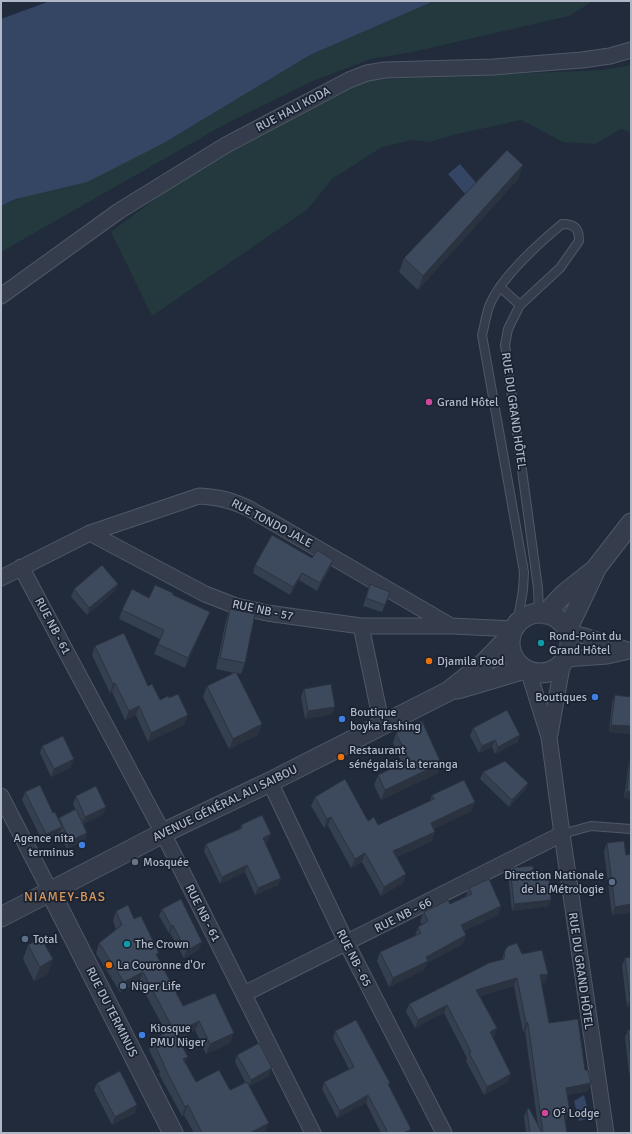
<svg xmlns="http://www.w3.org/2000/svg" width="632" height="1134" font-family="Signika,sans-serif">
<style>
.green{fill:#23393d}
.water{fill:#344664}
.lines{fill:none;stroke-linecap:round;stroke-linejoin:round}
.service-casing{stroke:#505867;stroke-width:10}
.minor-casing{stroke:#505867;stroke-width:17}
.tertiary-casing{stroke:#505867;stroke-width:21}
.service{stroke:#353d4c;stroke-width:8}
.minor{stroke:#353d4c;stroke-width:15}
.tertiary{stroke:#353d4c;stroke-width:19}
.wall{fill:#343f4f}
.shaded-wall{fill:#2b3340}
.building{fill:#3d495c;stroke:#2b3340}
.hotel-dot{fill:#d1479c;stroke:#1a2231;stroke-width:1.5}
.culture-dot{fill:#0f9aa8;stroke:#1a2231;stroke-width:1.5}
.food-dot{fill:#e8710a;stroke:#1a2231;stroke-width:1.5}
.shop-dot{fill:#3f7fe0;stroke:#1a2231;stroke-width:1.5}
.worship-dot{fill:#6b7280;stroke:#1a2231;stroke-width:1.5}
.service-dot{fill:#5c6f8a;stroke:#1a2231;stroke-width:1.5}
.labels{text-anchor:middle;stroke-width:3.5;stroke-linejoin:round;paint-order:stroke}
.street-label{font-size:12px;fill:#b0b8c8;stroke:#1a2231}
.poi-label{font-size:12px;fill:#b0b8c8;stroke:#1a2231;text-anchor:start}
.neighbourhood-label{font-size:13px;letter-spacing:1px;fill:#da9859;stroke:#1a2231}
</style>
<rect width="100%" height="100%" fill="#212b3c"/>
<path class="green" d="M 434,1 L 593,1 L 569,16 L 413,52 L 371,59 L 313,81 L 227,123 L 1,252 L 1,206 L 162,144 L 310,55 Z
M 631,65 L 631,132 L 621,129 L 595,144 L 563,142 L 521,120 L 453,135 L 429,142 L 412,140 L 382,147 L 332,179 L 308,209 L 152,316 L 111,232 L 187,175 L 236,143 L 367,80 L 602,70 Z"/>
<path class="water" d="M 50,1 L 434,1 L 310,55 L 162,144 L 87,182 L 16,199 L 1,206 L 1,19 Z
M 460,164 L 478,185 L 466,195 L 448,174 Z
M 584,1095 L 590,1118 L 579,1121 L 574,1101 Z"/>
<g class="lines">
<g class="service-casing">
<path id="service" d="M 500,287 L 520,305
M 517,624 L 523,590 L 524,572 L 482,335 C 485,325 486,312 491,302 C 504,275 538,244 562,224 C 575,224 579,228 579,241 L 560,268 L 520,305 L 508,329 L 505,345 L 538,588 L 539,613
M 562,834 L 591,826 L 631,829"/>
</g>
<g class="minor-casing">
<path id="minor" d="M 1,296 L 119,211 L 226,145 L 349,80 L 367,73 L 385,70 L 493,67 L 582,60 L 610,56 L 631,50
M 90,533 L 205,594 L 236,606 L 267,613 L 361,626 L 451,626 L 514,629
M 21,567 L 163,833 L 313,1133
M 1,578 L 90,533 L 199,496 C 218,497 230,500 248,508 L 451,626
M 361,626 L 382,726
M 567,632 L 585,636 L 631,651
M 565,659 L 607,656 L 629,651
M 528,670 L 549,737 L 562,834 L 606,1133
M 550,734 L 563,661
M 270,782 L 347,944 L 444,1133
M 1,796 L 50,891
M 244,994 L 562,834"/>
</g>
<g class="tertiary-casing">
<path id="tertiary" d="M510 643a30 30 0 1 1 60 0a30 30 0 1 1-60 0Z
M 545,614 L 564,594 L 593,571
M 567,630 L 597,567 L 631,523
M 458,689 L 525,669
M 50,891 L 173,1133
M 1,917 L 163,833 L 270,782 L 449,691 L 483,664 L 511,635"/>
</g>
<use href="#service" class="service"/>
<use href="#minor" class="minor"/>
<use href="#tertiary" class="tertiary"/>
</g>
<path class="wall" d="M 523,165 L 518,179 L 418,290 L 399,272 L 404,258 Z
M 312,558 L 333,560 L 331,567 L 317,591 L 299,580 L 290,595 L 253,573 L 255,565 Z
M 118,584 L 115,591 L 87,615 L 71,597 L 74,589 Z
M 370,584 L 390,592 L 382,612 L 363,606 Z
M 173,595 L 206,621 L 185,668 L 154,654 L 160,639 L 119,619 L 122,610 L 149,598 Z
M 230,609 L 245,663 L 241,674 L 237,673 L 262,724 L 258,735 L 229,749 L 203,697 L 207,686 L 234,673 L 216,669 L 226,620 Z
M 95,646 L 148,686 L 160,700 L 185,724 L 148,742 L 136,715 L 125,720 L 112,692 L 110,693 L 92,655 Z
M 304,689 L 332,714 L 305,719 L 301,697 Z
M 615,695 L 631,697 L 631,734 L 609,732 L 612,703 Z
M 473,728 L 518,742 L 495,754 L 492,747 L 479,753 L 470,736 Z
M 396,733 L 438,773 L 381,800 L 374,785 L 378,775 L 402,764 L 393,743 Z
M 42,746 L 71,767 L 51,777 L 40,753 Z
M 630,760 L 631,760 L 631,799 L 624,798 L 628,768 Z
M 483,772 L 528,783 L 525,790 L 509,807 L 480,779 Z
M 25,792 L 53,813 L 58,819 L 59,818 L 76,810 L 73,804 L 76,796 L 106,807 L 103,814 L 83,824 L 87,833 L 85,840 L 67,849 L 59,833 L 59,834 L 43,842 L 22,800 Z
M 432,795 L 475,802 L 471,811 L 434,829 L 432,841 L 397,857 L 406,874 L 403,883 L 381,896 L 362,862 L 351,868 L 328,826 L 324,828 L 311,806 L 315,797 L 378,825 L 430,801 Z
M 241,825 L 268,841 L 265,843 L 281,878 L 278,885 L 255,895 L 245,872 L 220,884 L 204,851 L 206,844 L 240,829 Z
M 607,843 L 626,855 L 631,854 L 631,907 L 629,913 L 612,915 L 604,851 Z
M 510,868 L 534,878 L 551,900 L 549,906 L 512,911 L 508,875 Z
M 469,888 L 501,906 L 498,915 L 464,931 L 466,935 L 463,944 L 427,963 L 424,970 L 389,987 L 377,961 L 380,952 L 415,936 L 418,927 L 422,925 L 420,921 L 424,912 L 450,904 L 466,896 Z
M 162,909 L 199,950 L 184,958 L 170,933 L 169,933 L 159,916 Z
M 116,911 L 134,919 L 157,956 L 183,1006 L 230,1043 L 206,1054 L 195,1030 L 179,1039 L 186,1063 L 196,1082 L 230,1090 L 245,1082 L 235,1062 L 237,1055 L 272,1068 L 269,1076 L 249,1086 L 265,1132 L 264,1133 L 194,1133 L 184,1115 L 182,1116 L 159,1074 L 160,1072 L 149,1050 L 152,1040 L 166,1032 L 139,982 L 120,992 L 96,953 L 99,943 L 116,930 L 113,921 Z
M 28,945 L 48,974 L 34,981 L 23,959 Z
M 505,950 L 522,954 L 545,983 L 541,983 L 549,1023 L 588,1091 L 568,1095 L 567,1120 L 565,1120 L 567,1133 L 526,1133 L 524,1117 L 527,1109 L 538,1126 L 525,1031 L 523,1032 L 514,986 L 480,996 L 497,1028 L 494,1037 L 492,1037 L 508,1082 L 484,1095 L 466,1061 L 467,1058 L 444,1013 L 415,1028 L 406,1012 L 409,1004 L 502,959 Z
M 625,958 L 631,1006 L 627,1007 L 622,966 Z
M 628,1030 L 631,1030 L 631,1074 L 629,1074 L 625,1037 Z
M 335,1031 L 390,1083 L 389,1086 L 410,1133 L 381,1133 L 366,1103 L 337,1118 L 322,1089 L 324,1082 L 349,1069 L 333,1038 Z
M 97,1083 L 135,1113 L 112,1125 L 94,1090 Z"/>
<path class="shaded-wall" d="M 523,165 L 518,179 L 418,290 L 423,276 Z
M 333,560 L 331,567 L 317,591 L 320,583 Z
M 302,573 L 299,580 L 290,595 L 293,587 Z
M 118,584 L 115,591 L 87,615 L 89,608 Z
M 210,612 L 206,621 L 185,668 L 188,658 Z
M 115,683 L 112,692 L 110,693 L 113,684 Z
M 139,706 L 136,715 L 125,720 L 129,711 Z
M 335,707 L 332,714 L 305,719 L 308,711 Z
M 188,715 L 185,724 L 148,742 L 151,733 Z
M 262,724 L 258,735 L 229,749 L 233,739 Z
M 611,725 L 631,726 L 631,734 L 609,732 Z
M 520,735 L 518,742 L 495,754 L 498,747 Z
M 495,740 L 492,747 L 479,753 L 482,746 Z
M 74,759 L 71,767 L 51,777 L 54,769 Z
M 441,763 L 438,773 L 381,800 L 385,790 Z
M 528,783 L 525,790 L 509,807 L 512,800 Z
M 627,791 L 631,792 L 631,799 L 624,798 Z
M 475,802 L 471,811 L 428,832 L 431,823 Z
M 106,807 L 103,814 L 82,824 L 85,817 Z
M 331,817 L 328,826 L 324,828 L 327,819 Z
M 62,827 L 59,834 L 43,842 L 46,834 Z
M 435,832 L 432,841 L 390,860 L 393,851 Z
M 87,833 L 85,840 L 67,849 L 70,841 Z
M 271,834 L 268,841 L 260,845 L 263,838 Z
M 365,853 L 362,862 L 351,868 L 355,859 Z
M 247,865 L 245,872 L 220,884 L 222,877 Z
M 406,874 L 403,883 L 381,896 L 384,887 Z
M 281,878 L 278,885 L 255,895 L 258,888 Z
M 551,900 L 549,906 L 512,911 L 514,904 Z
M 631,904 L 631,907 L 629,913 L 612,915 L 615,907 Z
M 501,906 L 498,915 L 457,934 L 461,925 Z
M 173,925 L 170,933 L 169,933 L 171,926 Z
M 466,935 L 463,944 L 427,963 L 424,970 L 389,987 L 393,978 L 426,957 Z
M 202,942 L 199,950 L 184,958 L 186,951 Z
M 53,959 L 48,974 L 34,981 L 40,967 Z
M 143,972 L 139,982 L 120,992 L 124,982 Z
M 548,974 L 545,983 L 537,984 L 540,975 Z
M 517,978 L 514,986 L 473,998 L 476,990 Z
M 630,999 L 631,999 L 631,1006 L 627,1007 Z
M 447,1005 L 444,1013 L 415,1028 L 418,1020 Z
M 199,1021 L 195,1030 L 172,1043 L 175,1033 Z
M 526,1023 L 528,1023 L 525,1031 L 523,1032 Z
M 497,1028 L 494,1037 L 487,1040 L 490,1032 Z
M 234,1033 L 230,1043 L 206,1054 L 210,1044 Z
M 188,1057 L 184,1067 L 183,1059 Z
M 272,1068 L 269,1076 L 248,1087 L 251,1080 Z
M 631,1068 L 631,1074 L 629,1074 Z
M 511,1074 L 508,1082 L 484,1095 L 487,1087 Z
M 591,1083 L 588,1091 L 563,1096 L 566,1088 Z
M 368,1095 L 366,1103 L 337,1118 L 340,1111 Z
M 137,1105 L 135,1113 L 112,1125 L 115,1117 Z
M 188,1105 L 184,1115 L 182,1116 L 185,1107 Z
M 570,1112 L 567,1120 L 561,1121 L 564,1113 Z
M 269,1123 L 265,1132 L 264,1133 L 250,1133 Z
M 411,1129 L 410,1133 L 404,1133 Z"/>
<path class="building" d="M 507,150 L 523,165 L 423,276 L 404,258 Z
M 272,535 L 312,558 L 317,550 L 333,560 L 320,583 L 302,573 L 293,587 L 255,565 Z
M 102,565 L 118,584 L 89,608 L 74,589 Z
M 370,584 L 390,592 L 385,605 L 366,598 Z
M 155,585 L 173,593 L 173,595 L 210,612 L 188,658 L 158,644 L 164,630 L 122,610 L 132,589 L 149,598 Z
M 230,609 L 255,614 L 245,663 L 220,658 Z
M 124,633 L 148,686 L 152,684 L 160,700 L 168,696 L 169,698 L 178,694 L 188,715 L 151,733 L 139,706 L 129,711 L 115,683 L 113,684 L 95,646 Z
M 236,672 L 262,724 L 233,739 L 207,686 Z
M 331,684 L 335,707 L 308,711 L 304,689 Z
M 615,695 L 631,697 L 631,726 L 611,725 Z
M 507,710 L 520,735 L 498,747 L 495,740 L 482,746 L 473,728 Z
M 422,721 L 441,763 L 385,790 L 378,775 L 409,760 L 396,733 Z
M 63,736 L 74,759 L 54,769 L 42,746 Z
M 630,760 L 631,760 L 631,792 L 627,791 Z
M 505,761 L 528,783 L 512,800 L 483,772 Z
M 345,779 L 368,821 L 374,817 L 378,825 L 434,799 L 432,795 L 464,780 L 475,802 L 431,823 L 435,832 L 393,851 L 406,874 L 384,887 L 365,853 L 355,859 L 331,817 L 327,819 L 315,797 Z
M 40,785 L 53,813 L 55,812 L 62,827 L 46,834 L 25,792 Z
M 96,786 L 106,807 L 85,817 L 76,796 Z
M 76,809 L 87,833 L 70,841 L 59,818 Z
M 262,815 L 271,834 L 263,838 L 281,878 L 258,888 L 247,865 L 222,877 L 206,844 L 242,828 L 241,825 Z
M 624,841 L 626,855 L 631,854 L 631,904 L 615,907 L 607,843 Z
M 533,866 L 534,878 L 549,876 L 551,900 L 514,904 L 510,868 Z
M 489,879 L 501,906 L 461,925 L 466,935 L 426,957 L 428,961 L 393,978 L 380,952 L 421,933 L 418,927 L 428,921 L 424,912 L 448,900 L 450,904 L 472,894 L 469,888 Z
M 181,899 L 202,942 L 186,951 L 173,925 L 171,926 L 162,909 Z
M 128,905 L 134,919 L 141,916 L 159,953 L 156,954 L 183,1006 L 215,993 L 234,1033 L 210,1044 L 199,1021 L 175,1033 L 188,1057 L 183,1059 L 196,1082 L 219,1070 L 230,1090 L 247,1082 L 269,1123 L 250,1133 L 202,1133 L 188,1105 L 185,1107 L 163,1064 L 164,1064 L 152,1040 L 173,1029 L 143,972 L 124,982 L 99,943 L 122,925 L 116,911 Z
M 41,938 L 53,959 L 40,967 L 28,945 Z
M 517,943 L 522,954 L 542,950 L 548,974 L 540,975 L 549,1023 L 578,1019 L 585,1070 L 588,1070 L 591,1083 L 566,1088 L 570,1112 L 564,1113 L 567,1133 L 543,1133 L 528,1023 L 526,1023 L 517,978 L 476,990 L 497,1028 L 490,1032 L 511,1074 L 487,1087 L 469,1053 L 471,1052 L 447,1005 L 418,1020 L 409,1004 L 489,963 L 504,959 L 505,950 L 508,946 Z
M 631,957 L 631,999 L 630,999 L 625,958 Z
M 356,1020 L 390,1083 L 388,1084 L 411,1129 L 404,1133 L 388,1133 L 368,1095 L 340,1111 L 324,1082 L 354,1067 L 335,1031 Z
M 628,1030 L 631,1030 L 631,1060 Z
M 259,1043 L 272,1068 L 251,1080 L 237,1055 Z
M 120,1071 L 137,1105 L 115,1117 L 97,1083 Z
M 529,1108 L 542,1133 L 530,1133 L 527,1109 Z"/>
<g class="hotel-dot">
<circle cx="429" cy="402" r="4"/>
<circle cx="545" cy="1113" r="4"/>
</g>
<g class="culture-dot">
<circle cx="541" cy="643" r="4"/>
<circle cx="127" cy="944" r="4"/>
</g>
<g class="food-dot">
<circle cx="429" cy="661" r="4"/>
<circle cx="341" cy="757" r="4"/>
<circle cx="109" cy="965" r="4"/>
</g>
<g class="shop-dot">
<circle cx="595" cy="697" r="4"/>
<circle cx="342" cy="719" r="4"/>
<circle cx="82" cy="845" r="4"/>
<circle cx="142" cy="1035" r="4"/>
</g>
<circle class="worship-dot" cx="135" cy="862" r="4"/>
<g class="service-dot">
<circle cx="612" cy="882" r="4"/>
<circle cx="25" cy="939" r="4"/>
<circle cx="123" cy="986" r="4"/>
</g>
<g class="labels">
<g class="street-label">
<text transform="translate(293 109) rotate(-28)" y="4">RUE HALI KODA</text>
<text transform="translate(514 411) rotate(82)" y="4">RUE DU GRAND HÔTEL</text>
<text transform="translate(272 523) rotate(28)" y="4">RUE TONDO JALE</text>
<text transform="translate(263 610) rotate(12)" y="4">RUE NB - 57</text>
<text transform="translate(53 626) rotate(62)" y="4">RUE NB - 61</text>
<text transform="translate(225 803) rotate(-26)" y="4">AVENUE GÉNÉRAL ALI SAIBOU</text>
<text transform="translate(203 913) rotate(63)" y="4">RUE NB - 61</text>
<text transform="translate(403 915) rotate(-27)" y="4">RUE NB - 66</text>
<text transform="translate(354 958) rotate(63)" y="4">RUE NB - 65</text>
<text transform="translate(581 971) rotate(82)" y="4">RUE DU GRAND HÔTEL</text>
<text transform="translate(112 1012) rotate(63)" y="4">RUE DU TERMINUS</text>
</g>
<g class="poi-label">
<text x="437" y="406">Grand Hôtel</text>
<text x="549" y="640">Rond-Point du<tspan x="549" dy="14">Grand Hôtel</tspan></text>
<text x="437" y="665">Djamila Food</text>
<text x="587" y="701" text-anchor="end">Boutiques</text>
<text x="350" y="716">Boutique<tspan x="350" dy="14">boyka fashing</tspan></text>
<text x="349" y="754">Restaurant<tspan x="349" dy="14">sénégalais la teranga</tspan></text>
<text x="74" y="842" text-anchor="end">Agence nita<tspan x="74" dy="14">terminus</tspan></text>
<text x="143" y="866">Mosquée</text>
<text x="604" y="879" text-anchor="end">Direction Nationale<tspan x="604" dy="14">de la Métrologie</tspan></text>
<text x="33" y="943">Total</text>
<text x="135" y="948">The Crown</text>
<text x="117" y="969">La Couronne d'Or</text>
<text x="131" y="990">Niger Life</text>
<text x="150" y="1032">Kiosque<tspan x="150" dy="14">PMU Niger</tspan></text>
<text x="553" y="1117">O² Lodge</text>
</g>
<g class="neighbourhood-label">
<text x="65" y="901">NIAMEY-BAS</text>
</g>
</g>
<rect width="632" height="1134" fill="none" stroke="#b0b8c8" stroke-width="4"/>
</svg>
